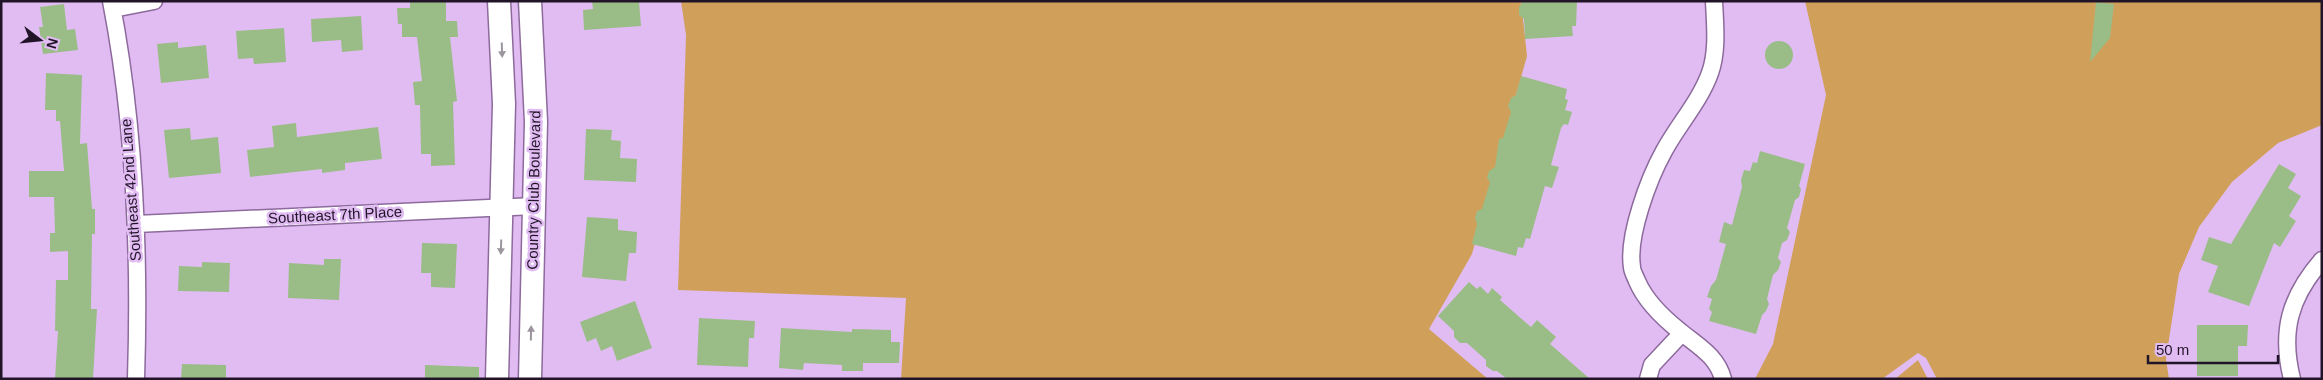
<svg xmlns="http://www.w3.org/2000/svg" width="2323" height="380" font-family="Helvetica,sans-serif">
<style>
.green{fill:#d0a05b}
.building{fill:#9abd87}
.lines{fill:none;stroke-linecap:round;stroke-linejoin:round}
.minor-casing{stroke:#8c6a9c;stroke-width:19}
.secondary-casing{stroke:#8c6a9c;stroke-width:25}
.minor{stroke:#fff;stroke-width:16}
.secondary{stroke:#fff;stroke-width:22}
.oneway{fill:#9c959e}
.labels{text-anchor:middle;stroke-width:5;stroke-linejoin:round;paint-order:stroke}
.street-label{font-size:15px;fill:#221428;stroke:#e1bcf3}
</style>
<rect width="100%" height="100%" fill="#e1bcf3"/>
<path class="green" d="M 681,1 L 1521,1 L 1527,56 L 1472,254 L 1429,329 L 1488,379 L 901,379 L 906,298 L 678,290 L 686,35 Z
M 1805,1 L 2322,1 L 2322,125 L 2278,143 L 2232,182 L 2199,227 L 2179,274 L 2166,359 L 2169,379 L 1937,379 L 1926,358 L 1918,353 L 1882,379 L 1755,379 L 1773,344 L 1826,95 Z
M 1918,360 L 1928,379 L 1895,379 Z"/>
<path class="building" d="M 410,1 L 446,1 L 446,21 L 457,21 L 458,37 L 450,37 L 457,101 L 453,102 L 455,165 L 431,166 L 431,154 L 421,154 L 420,105 L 415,105 L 413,82 L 422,81 L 417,37 L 402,37 L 402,24 L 398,24 L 397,8 L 410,8 Z
M 592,1 L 639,1 L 641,26 L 584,30 L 583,10 L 593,9 Z
M 1523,1 L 1577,1 L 1576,26 L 1572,26 L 1573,36 L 1525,39 L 1524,19 L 1519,15 L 1519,7 Z
M 2096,2 L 2114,4 L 2110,38 L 2090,62 Z
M 64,4 L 67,30 L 75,29 L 78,50 L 43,54 L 39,27 L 43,27 L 40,7 Z
M 361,16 L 363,50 L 342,52 L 341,40 L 312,42 L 311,19 Z
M 284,28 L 286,62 L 254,64 L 253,58 L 238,59 L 236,31 Z
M1765 55a14 14 0 1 1 28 0a14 14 0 1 1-28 0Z
M 178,42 L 178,48 L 206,45 L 209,78 L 161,83 L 157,44 Z
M 46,73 L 82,75 L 80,144 L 87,143 L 92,209 L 95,209 L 95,234 L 92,234 L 91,309 L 97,309 L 93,379 L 55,379 L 58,331 L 55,331 L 56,280 L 68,280 L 68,251 L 50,252 L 50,233 L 55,233 L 54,197 L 29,197 L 29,171 L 64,171 L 60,121 L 56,121 L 56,110 L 45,110 Z
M 1521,76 L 1567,89 L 1565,99 L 1568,100 L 1565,110 L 1572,112 L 1568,125 L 1564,124 L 1561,128 L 1551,165 L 1559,167 L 1552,188 L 1545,186 L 1530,239 L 1526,238 L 1523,248 L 1518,247 L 1516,256 L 1472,244 L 1477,224 L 1475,218 L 1477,211 L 1482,209 L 1490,182 L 1487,178 L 1489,171 L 1495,167 L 1499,139 L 1503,138 L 1511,112 L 1508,106 L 1511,98 L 1516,95 Z
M 296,123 L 297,137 L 378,127 L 382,159 L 345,163 L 345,170 L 322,173 L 322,169 L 250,177 L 247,150 L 274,147 L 272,126 Z
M 190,128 L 191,140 L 218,137 L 221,173 L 169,178 L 164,130 Z
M 586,129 L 612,130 L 611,140 L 621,141 L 620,158 L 637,159 L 636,182 L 584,180 Z
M 1760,151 L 1805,164 L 1799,186 L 1801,189 L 1799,197 L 1795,200 L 1787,228 L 1790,232 L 1787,240 L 1782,243 L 1778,258 L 1781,262 L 1778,270 L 1773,275 L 1767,299 L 1769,304 L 1766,311 L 1762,315 L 1756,334 L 1709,321 L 1712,312 L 1709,309 L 1712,299 L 1707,297 L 1711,286 L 1716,280 L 1726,244 L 1719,242 L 1724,222 L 1732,225 L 1742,187 L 1741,180 L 1744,170 L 1750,171 L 1753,162 L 1757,163 Z
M 2279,164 L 2296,174 L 2288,188 L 2301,196 L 2289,216 L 2296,221 L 2280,247 L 2274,243 L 2249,306 L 2208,292 L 2218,266 L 2201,260 L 2209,237 L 2231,244 Z
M 587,217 L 618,219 L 618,230 L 637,232 L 636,253 L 629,253 L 626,281 L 582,277 Z
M 422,243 L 457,244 L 455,288 L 431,287 L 431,273 L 421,273 Z
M 324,259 L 341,259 L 339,300 L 288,298 L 289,263 L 324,265 Z
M 202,262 L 230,263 L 229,292 L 178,291 L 179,266 L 202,267 Z
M 1469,282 L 1477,289 L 1480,286 L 1488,294 L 1492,288 L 1502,297 L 1500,300 L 1531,327 L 1537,320 L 1556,337 L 1550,344 L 1590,379 L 1507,379 L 1497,371 L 1493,371 L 1486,366 L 1486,360 L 1467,343 L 1460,343 L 1454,337 L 1454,331 L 1438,316 Z
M 635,301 L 652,348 L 617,361 L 612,346 L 601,351 L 596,338 L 587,342 L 580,322 Z
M 699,318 L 755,321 L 754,338 L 749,338 L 748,367 L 697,365 Z
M 2197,325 L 2248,325 L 2247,346 L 2238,346 L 2238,376 L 2197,376 Z
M 781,328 L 852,332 L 852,329 L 891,330 L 891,342 L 900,342 L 899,363 L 863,363 L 863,371 L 842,371 L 842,365 L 804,363 L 803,370 L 779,368 Z
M 182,364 L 226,365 L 226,379 L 181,379 Z
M 425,365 L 479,367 L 479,379 L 425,379 Z"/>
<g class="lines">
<g class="minor-casing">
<path id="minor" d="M 111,1 C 135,124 140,254 136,379
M 1714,1 C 1715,24 1718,51 1710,73 C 1700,101 1678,125 1664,151 C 1649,178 1627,236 1632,267 C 1632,271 1635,276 1637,281 C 1646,302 1663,318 1681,332 C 1698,346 1717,356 1723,379
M 113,9 L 154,1
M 136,224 L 534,206
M 1648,379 L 1652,365 L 1682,333
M 2292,379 C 2280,331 2290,297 2322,260"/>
</g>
<g class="secondary-casing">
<path id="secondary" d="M 530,1 L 536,122 L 530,379
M 497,379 L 504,104 L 499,1"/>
</g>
<use href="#minor" class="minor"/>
<use href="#secondary" class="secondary"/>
</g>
<defs><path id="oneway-solid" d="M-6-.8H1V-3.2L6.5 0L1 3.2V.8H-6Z" transform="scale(1.25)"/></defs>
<g class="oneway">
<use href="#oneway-solid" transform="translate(502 50) rotate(88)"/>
<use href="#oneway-solid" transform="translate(501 247) rotate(92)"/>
<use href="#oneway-solid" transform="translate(531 333) rotate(-89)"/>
</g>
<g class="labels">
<g class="street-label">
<text transform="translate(131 190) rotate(-94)" y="5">Southeast 42nd Lane</text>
<text transform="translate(534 190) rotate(-89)" y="5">Country Club Boulevard</text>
<text transform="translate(335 215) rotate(-3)" y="5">Southeast 7th Place</text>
</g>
</g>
<rect width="2323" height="380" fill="none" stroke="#221428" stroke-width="5"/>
<g transform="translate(40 40) rotate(106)" stroke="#e1bcf3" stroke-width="4" paint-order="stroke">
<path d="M0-4L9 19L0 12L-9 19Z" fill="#221428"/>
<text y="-8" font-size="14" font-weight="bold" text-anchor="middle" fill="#221428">N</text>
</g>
<path d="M2148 355v8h130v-8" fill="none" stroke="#221428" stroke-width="2.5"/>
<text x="2156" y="355" font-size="15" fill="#221428" stroke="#e1bcf3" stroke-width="4" paint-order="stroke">50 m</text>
</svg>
